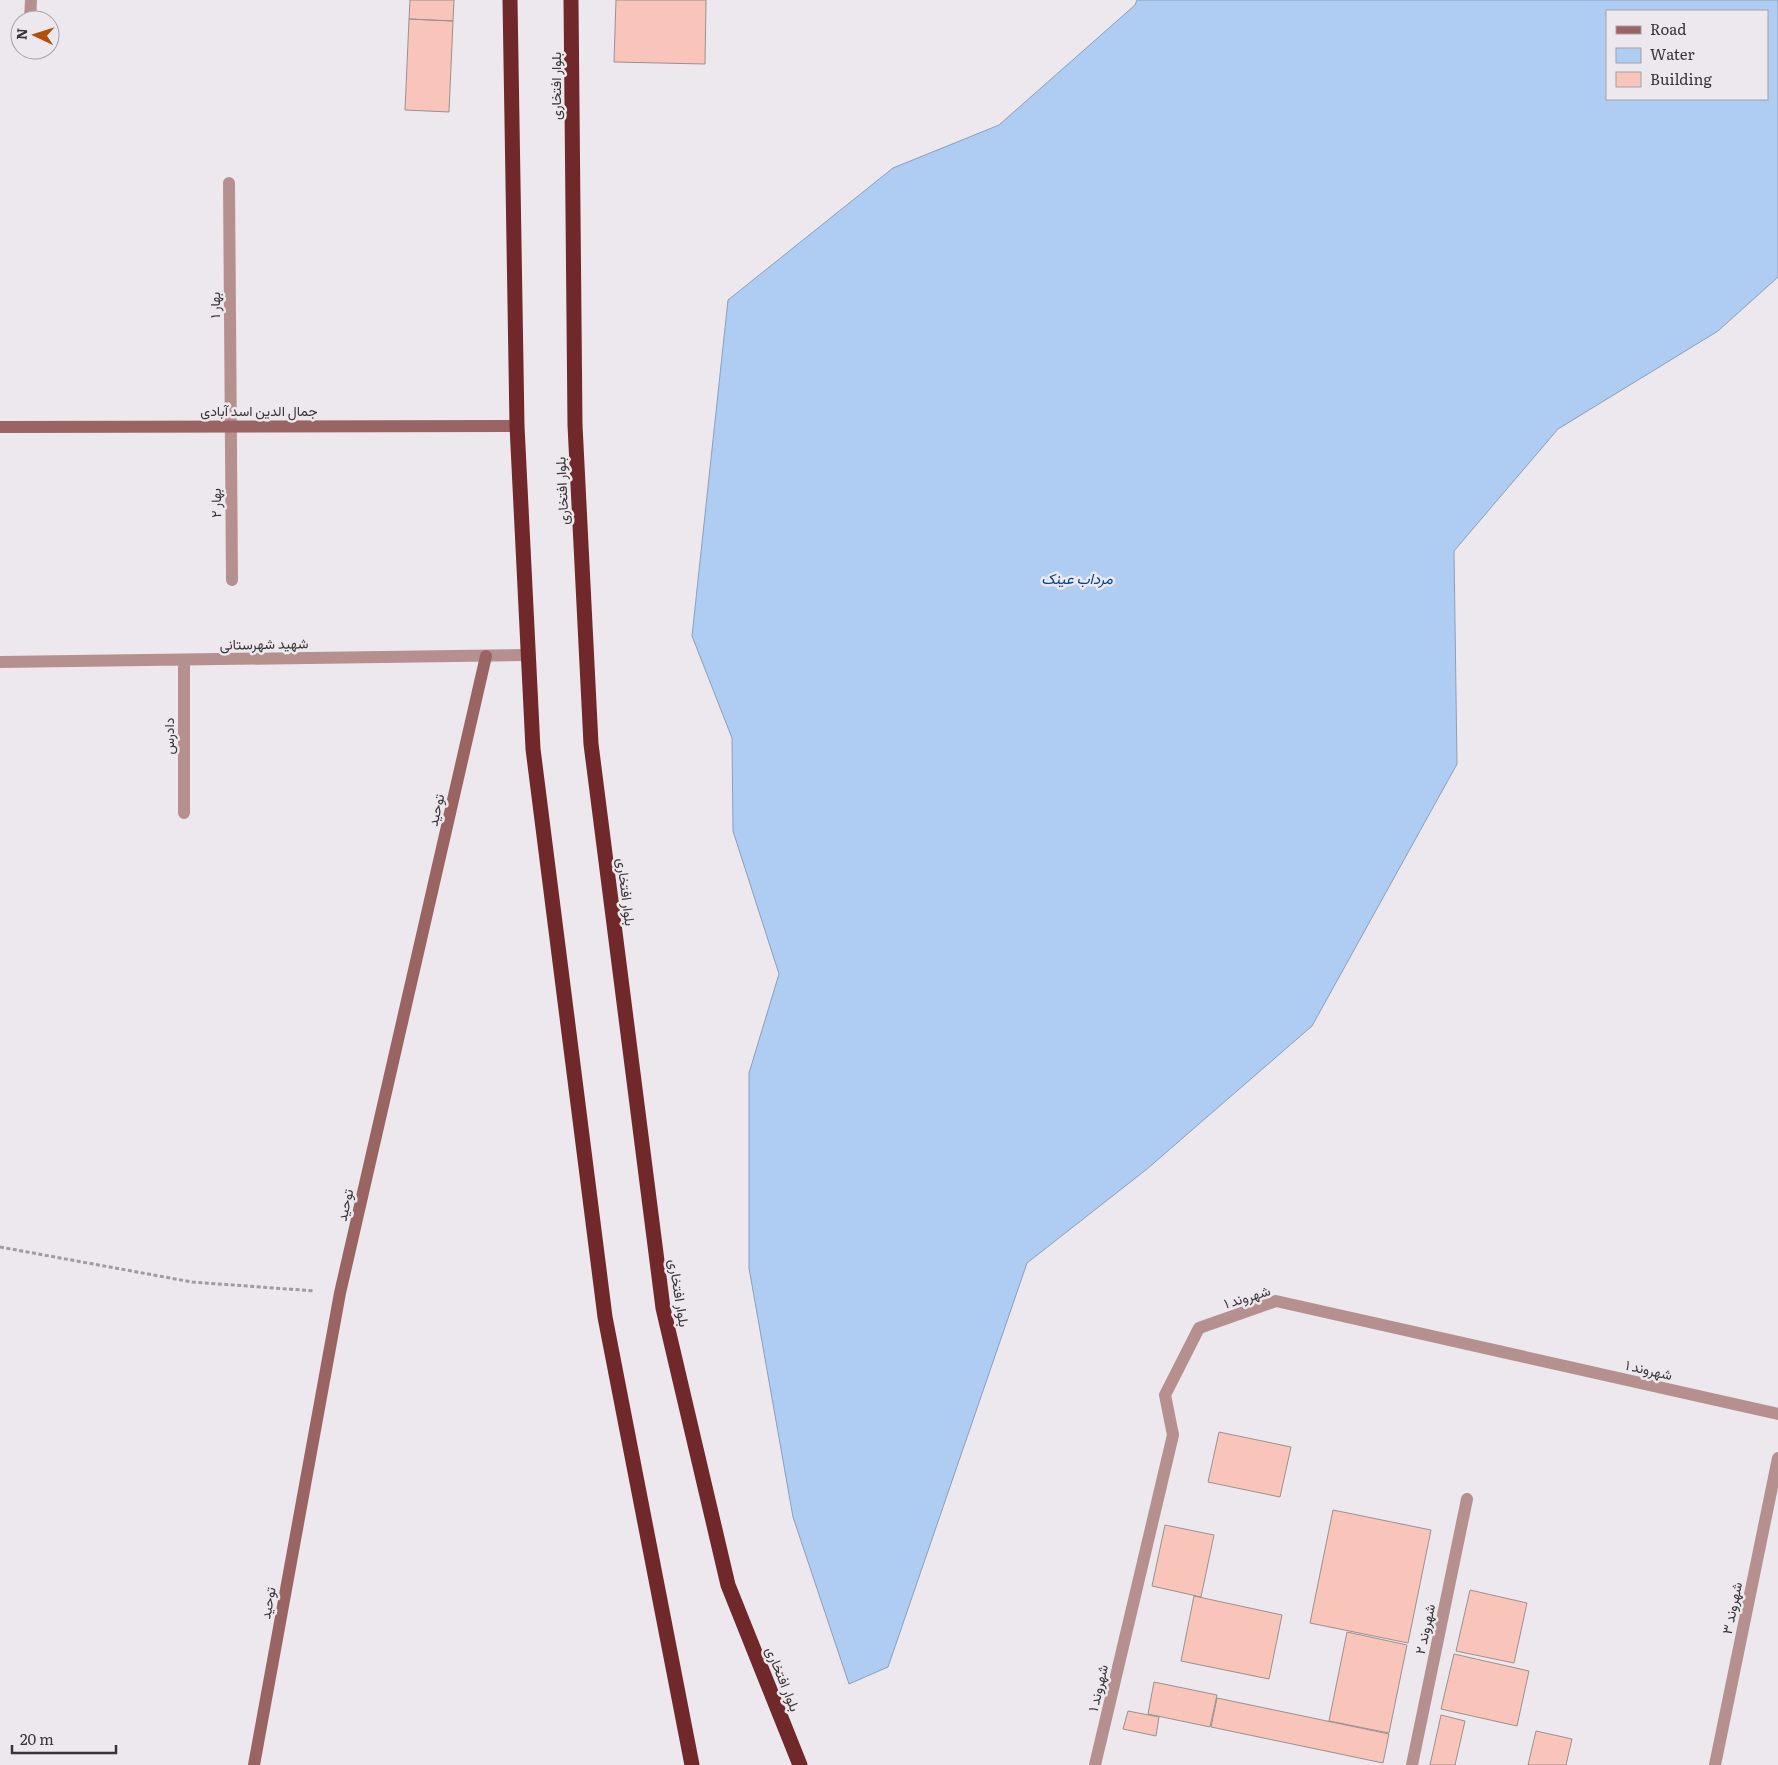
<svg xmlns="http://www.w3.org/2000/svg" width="1778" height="1765" font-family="Literata,Vazirmatn,serif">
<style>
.water{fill:#afccf2;stroke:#8b9fba;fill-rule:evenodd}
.building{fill:#f9c5ba;stroke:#99918f}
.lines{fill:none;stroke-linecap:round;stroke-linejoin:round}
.path{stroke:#9f9b9f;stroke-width:3;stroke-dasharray:4 2.5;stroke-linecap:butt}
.street{stroke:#b6908e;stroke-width:12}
.secondary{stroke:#9a6462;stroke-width:12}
.highway{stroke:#71282a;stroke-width:15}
.labels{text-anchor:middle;stroke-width:5;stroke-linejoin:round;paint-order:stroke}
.street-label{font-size:14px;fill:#373537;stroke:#ede8ee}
.water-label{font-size:15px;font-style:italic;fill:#01468d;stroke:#ede8ee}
</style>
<rect width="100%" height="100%" fill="#ede8ee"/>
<path class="water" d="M 1137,0 L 1778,0 L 1778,277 L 1718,331 L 1558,429 L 1454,551 L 1457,764 L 1312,1026 L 1147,1169 L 1027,1263 L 888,1667 L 849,1684 L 793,1517 L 749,1268 L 749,1073 L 779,974 L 733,831 L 732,738 L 692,636 L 728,300 L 893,168 L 999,125 L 1135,5 ZM 1607,11 L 1767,11 L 1767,99 L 1607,99 Z"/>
<path class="building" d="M 410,0 L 454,0 L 453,21 L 409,19 Z
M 616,0 L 706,0 L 705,64 L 614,62 Z
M 409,19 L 453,21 L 449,112 L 405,110 Z
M 1219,1432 L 1291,1447 L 1280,1497 L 1208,1482 Z
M 1333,1510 L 1431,1530 L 1408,1643 L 1310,1623 Z
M 1165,1525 L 1214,1535 L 1201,1597 L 1152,1586 Z
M 1470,1590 L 1527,1603 L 1514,1663 L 1456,1651 Z
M 1194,1596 L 1282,1615 L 1269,1679 L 1181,1661 Z
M 1347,1632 L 1407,1645 L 1389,1733 L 1329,1721 Z
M 1454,1654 L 1529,1671 L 1517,1726 L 1441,1709 Z
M 1154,1682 L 1217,1695 L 1210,1727 L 1148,1714 Z
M 1217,1698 L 1389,1734 L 1383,1763 L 1211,1727 Z
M 1128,1711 L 1159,1717 L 1156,1736 L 1123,1729 Z
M 1441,1715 L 1465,1721 L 1455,1765 L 1430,1765 Z
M 1536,1731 L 1572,1739 L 1566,1765 L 1528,1765 Z"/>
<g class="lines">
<path class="path" d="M 0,1247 L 192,1282 L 315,1291"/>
<path class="street" d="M 30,20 L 31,0
M 30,52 L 30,50
M 229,183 L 232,580
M 184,660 L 184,813
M 0,662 L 528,655
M 1095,1765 L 1173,1435 L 1165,1395 L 1199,1328 L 1276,1301 L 1778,1414
M 1412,1765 L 1467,1499
M 1715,1765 L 1778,1458"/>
<path class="secondary" d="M 0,427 L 517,426
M 254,1765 L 340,1293 L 486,656"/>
<path class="highway" d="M 510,0 L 517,426 L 533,749 L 605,1317 L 692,1765
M 571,0 L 575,425 L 591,744 L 663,1308 L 728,1585 L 800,1765"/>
</g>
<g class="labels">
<g class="street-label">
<text transform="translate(556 86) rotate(-90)" y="5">بلوار افتخاری</text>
<text transform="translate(215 305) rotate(-90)" y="5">بهار ۱</text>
<text x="259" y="416">جمال الدین اسد آبادی</text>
<text transform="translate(562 491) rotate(-93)" y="5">بلوار افتخاری</text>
<text transform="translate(216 503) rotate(-91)" y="5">بهار ۲</text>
<text transform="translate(264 644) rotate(-1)" y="5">شهید شهرستانی</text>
<text transform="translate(169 736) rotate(-90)" y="5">دادرس</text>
<text transform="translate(436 810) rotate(-77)" y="5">توحید</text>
<text transform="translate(626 892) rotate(83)" y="5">بلوار افتخاری</text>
<text transform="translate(345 1205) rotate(-77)" y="5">توحید</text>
<text transform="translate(679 1293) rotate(81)" y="5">بلوار افتخاری</text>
<text transform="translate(1247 1297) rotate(-17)" y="5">شهروند ۱</text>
<text transform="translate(1649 1370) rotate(13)" y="5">شهروند ۱</text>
<text transform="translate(268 1603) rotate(-80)" y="5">توحید</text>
<text transform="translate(1732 1608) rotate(-78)" y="5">شهروند ۳</text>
<text transform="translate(1425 1629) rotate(-78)" y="5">شهروند ۲</text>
<text transform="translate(783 1679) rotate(68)" y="5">بلوار افتخاری</text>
<text transform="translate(1098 1688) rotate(-77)" y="5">شهروند ۱</text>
</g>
<g class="water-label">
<text x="1077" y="584">مرداب عینک</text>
</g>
</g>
<rect x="1606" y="10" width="162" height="90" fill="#ede8ee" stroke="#a4a0a5"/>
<rect x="1616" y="26" width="25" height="8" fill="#9a6462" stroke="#a4a0a5"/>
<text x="1650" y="35" font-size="15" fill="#373537">Road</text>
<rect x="1616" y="48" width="25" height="15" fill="#afccf2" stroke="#a4a0a5"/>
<text x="1650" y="60" font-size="15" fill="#373537">Water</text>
<rect x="1616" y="72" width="25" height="15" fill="#f9c5ba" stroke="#a4a0a5"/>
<text x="1650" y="85" font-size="15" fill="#373537">Building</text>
<g transform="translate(35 35) rotate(274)"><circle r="24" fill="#ede8ee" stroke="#a4a0a5"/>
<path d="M0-4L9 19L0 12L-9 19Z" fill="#b05006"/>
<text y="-8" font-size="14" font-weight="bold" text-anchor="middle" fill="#373537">N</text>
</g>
<path d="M12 1745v8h104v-8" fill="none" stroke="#373537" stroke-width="2.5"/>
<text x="20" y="1745" font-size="15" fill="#373537" stroke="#ede8ee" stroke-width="4" paint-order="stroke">20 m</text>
</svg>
